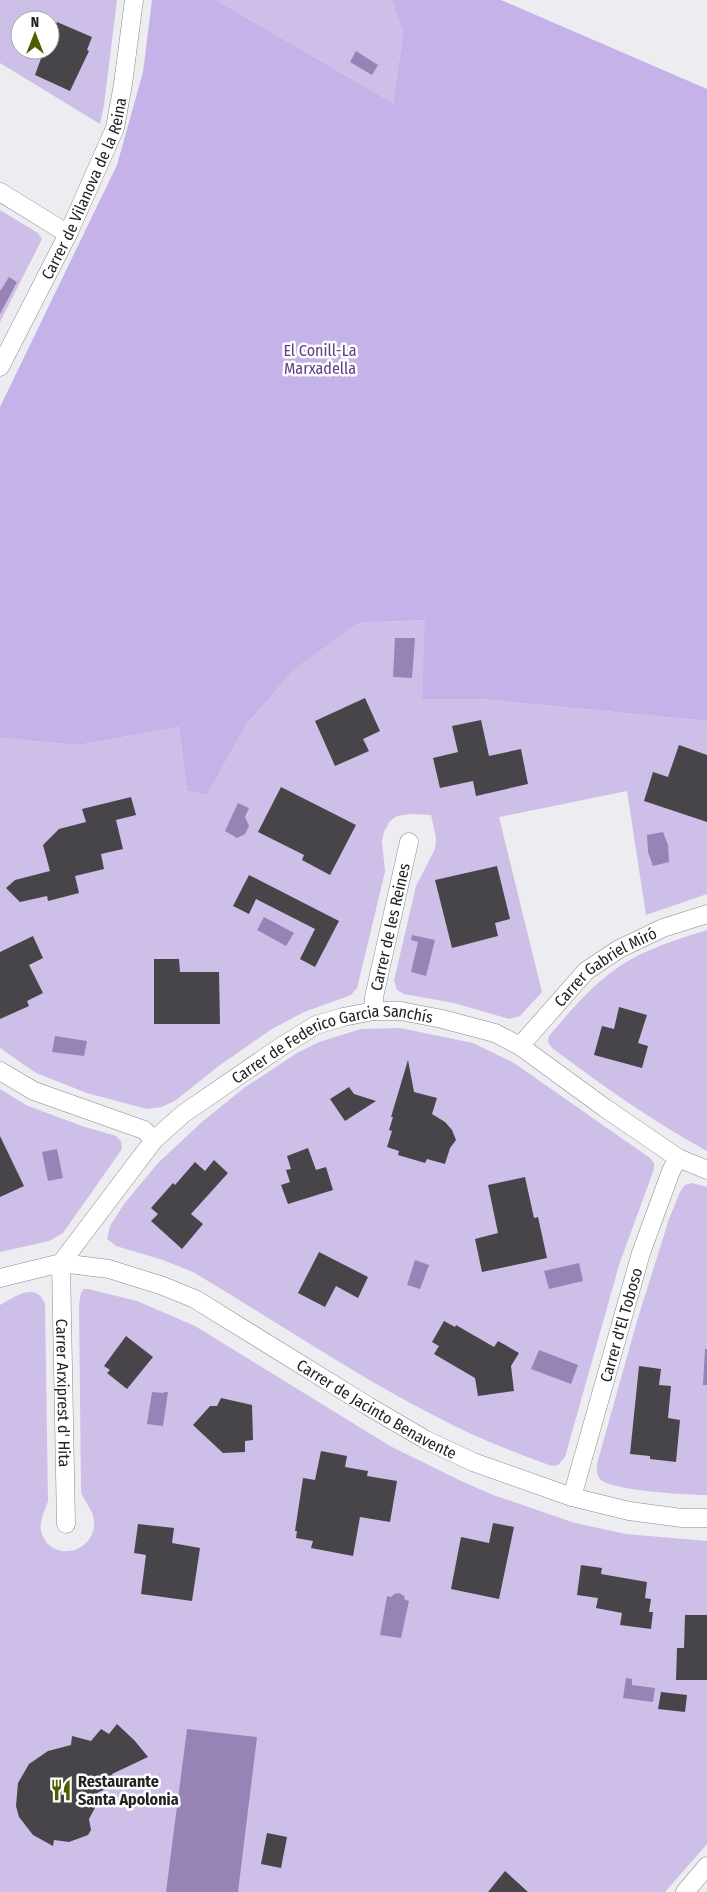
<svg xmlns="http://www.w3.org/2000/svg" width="707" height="1892" font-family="'Fira Sans Condensed',sans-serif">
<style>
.green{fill:#cdbfe8;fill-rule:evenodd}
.forest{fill:#c5b2e8}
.water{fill:#9684b7}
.building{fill:#474549}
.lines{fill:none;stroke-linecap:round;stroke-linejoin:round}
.minor-casing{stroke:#8b898d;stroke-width:19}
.minor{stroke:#fff;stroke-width:18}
.labels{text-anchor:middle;stroke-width:5;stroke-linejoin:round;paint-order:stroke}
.street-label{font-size:16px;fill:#232324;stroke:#fff}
.park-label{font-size:16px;fill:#5b4082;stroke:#fff}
.poi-label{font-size:16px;font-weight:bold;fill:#232324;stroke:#fff;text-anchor:start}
</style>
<rect width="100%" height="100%" fill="#edecf0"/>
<path class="green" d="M 0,0 L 117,0 L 104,105 L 100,124 L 0,63 ZM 20,20 L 50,20 L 50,50 L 20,50 Z
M 216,0 L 392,0 L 403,34 L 393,103 Z
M 0,210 L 38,233 L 42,239 L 0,322 Z
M 426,620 L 422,699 L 481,699 L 707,721 L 707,894 L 646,915 L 627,791 L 499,817 L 542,992 L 520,1016 L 509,1019 L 454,1003 L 404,994 L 397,990 L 394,981 L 416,886 L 435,849 L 436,838 L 431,815 L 412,814 L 397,816 L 390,821 L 384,832 L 382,841 L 385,872 L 357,988 L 351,995 L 304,1012 L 272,1029 L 220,1065 L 176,1100 L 162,1107 L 147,1109 L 87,1093 L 36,1073 L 0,1048 L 0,738 L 79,745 L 179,727 L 187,791 L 207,795 L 246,725 L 291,673 L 303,663 L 359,623 Z
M 707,930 L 707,1151 C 652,1121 602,1085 552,1048 L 548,1042 L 549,1036 C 576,1004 603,972 641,954 C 662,944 685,937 707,930 Z
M 400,1028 L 473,1043 L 514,1063 L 650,1158 L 654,1163 L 654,1169 L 619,1265 L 565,1457 L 558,1465 L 552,1466 C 513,1452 474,1437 437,1417 C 353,1374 274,1320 193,1272 L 163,1260 L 116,1246 L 107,1239 L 110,1226 L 124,1204 L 158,1163 L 203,1121 L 244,1088 L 297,1053 L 319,1042 L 361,1029 Z
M 0,1089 L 28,1106 L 85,1127 L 116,1136 L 121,1141 L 122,1149 L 63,1233 L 49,1241 L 0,1252 Z
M 692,1183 L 707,1187 L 707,1495 C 688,1495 612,1491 600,1479 C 596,1474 597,1470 597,1464 L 637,1321 L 669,1219 L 680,1192 L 685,1185 Z
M 84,1289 L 88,1289 L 137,1301 L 195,1326 L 390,1446 L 459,1480 L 493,1495 L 575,1523 L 626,1534 L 707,1541 L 707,1844 L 665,1892 L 0,1892 L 0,1305 C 15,1297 36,1281 45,1304 L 48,1501 C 45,1510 39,1521 41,1531 C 49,1564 97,1554 94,1520 C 93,1509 84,1502 81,1492 L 79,1305 L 81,1293 Z"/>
<path class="forest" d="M 152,0 L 216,0 L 393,103 L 403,34 L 392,0 L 501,0 L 707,89 L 707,721 L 481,699 L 422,699 L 425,620 L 359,623 L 303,663 L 291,673 L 246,725 L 207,795 L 187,791 L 179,727 L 79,745 L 0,738 L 0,407 L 117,165 L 143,72 Z"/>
<path class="water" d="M 356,51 L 378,65 L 372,75 L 350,62 Z
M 9,277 L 17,282 L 0,314 L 0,291 Z
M 395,638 L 415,638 L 412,678 L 393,677 Z
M 238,803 L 249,808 L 245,817 L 249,826 L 245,834 L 237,838 L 225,831 Z
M 663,832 L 668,845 L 669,862 L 653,866 L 648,852 L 647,835 Z
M 264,917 L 294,933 L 286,946 L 257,930 Z
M 412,935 L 435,940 L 426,976 L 411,972 L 418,942 L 411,940 Z
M 55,1036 L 87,1041 L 84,1056 L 52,1052 Z
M 57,1149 L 63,1178 L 48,1181 L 42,1152 Z
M 415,1260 L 429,1265 L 420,1289 L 407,1285 Z
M 579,1263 L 583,1281 L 549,1289 L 544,1271 Z
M 705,1349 L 707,1349 L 707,1385 L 703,1385 Z
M 539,1350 L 578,1365 L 571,1384 L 531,1369 Z
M 152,1392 L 164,1393 L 164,1392 L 168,1392 L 163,1426 L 147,1424 Z
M 399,1593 L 404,1596 L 405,1600 L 409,1601 L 401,1638 L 380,1635 L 387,1596 L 391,1597 L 394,1594 Z
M 626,1678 L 632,1679 L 632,1685 L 655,1688 L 653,1702 L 623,1698 Z
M 187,1729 L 257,1737 L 238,1892 L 166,1892 Z"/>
<path class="building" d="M 57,22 L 92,37 L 87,50 L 89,51 L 70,91 L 35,75 L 44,50 L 50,50 L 50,37 Z
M 365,698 L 380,731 L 363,739 L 369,751 L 335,766 L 315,721 Z
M 481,720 L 489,756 L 521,749 L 528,784 L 476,796 L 473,781 L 440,788 L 433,758 L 458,752 L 452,726 Z
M 679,745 L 707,755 L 707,822 L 644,801 L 653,772 L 668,777 Z
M 281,787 L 356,825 L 330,875 L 302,860 L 304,855 L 258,832 Z
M 131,797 L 136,815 L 116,820 L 123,849 L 101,854 L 104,869 L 75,876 L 79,893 L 48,901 L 47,896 L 20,902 L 6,888 L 15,880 L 50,871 L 43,845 L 59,829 L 86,822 L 82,809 Z
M 497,866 L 510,919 L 495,923 L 498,936 L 452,948 L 435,880 Z
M 249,875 L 339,921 L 315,967 L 300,959 L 315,929 L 256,899 L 249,914 L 233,906 Z
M 33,936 L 43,958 L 29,965 L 43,993 L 27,1001 L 29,1006 L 0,1019 L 0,952 Z
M 154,959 L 179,959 L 180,972 L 219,972 L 220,1024 L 154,1024 Z
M 619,1007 L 647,1015 L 638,1043 L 648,1046 L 642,1068 L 594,1055 L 602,1026 L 614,1029 Z
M 408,1060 L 414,1092 L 437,1098 L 432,1114 L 445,1122 L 452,1130 L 456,1140 L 450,1148 L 445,1164 L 427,1159 L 425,1163 L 398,1155 L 399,1151 L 387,1147 L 392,1131 L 389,1130 L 393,1117 L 391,1117 Z
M 349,1087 L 354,1094 L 376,1101 L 345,1121 L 330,1099 Z
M 0,1136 L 24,1186 L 0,1197 Z
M 308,1148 L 316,1170 L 326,1167 L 333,1190 L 288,1204 L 281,1185 L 290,1182 L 286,1170 L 291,1169 L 287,1156 Z
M 214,1160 L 228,1173 L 191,1214 L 203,1224 L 182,1249 L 151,1221 L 158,1214 L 151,1208 L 173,1183 L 175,1185 L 195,1162 L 205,1171 Z
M 525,1177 L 534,1218 L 538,1217 L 547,1258 L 482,1272 L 475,1239 L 498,1233 L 488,1185 Z
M 319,1252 L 368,1277 L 358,1298 L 336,1286 L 325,1307 L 298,1293 Z
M 444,1321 L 455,1327 L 456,1325 L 494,1347 L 498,1341 L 519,1353 L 511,1366 L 514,1391 L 478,1396 L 475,1378 L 434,1354 L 439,1346 L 432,1342 Z
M 126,1336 L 153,1357 L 127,1389 L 107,1373 L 110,1370 L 104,1366 Z
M 639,1366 L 661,1369 L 659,1385 L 671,1386 L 668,1418 L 680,1420 L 676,1462 L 650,1459 L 650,1456 L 630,1454 Z
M 221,1398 L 252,1405 L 253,1440 L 245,1441 L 245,1452 L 223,1453 L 193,1425 L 210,1406 L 217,1406 Z
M 321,1451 L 347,1456 L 345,1467 L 368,1471 L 367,1476 L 397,1481 L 390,1522 L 360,1517 L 353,1556 L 311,1548 L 313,1541 L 296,1538 L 297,1531 L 295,1531 L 303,1478 L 315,1480 Z
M 493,1523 L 514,1527 L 499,1599 L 451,1589 L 461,1537 L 489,1543 Z
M 138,1524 L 174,1528 L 172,1543 L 200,1548 L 192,1601 L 141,1594 L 146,1555 L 134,1553 Z
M 581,1565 L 602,1568 L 601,1574 L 647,1582 L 645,1598 L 651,1599 L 649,1612 L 653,1612 L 651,1629 L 620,1625 L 622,1613 L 596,1608 L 598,1598 L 577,1595 Z
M 685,1615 L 707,1615 L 707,1680 L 676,1680 L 677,1648 L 684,1648 Z
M 661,1692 L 687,1695 L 685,1712 L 658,1709 Z
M 117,1724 L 135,1741 L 148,1757 L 112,1774 L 116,1784 L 97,1793 L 96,1806 L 89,1819 L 91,1830 L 88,1835 L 69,1842 L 54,1840 L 53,1846 L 33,1835 L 19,1817 L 16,1806 L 18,1783 L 29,1764 L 48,1751 L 71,1745 L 72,1736 L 91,1741 L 101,1729 L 109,1734 Z
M 267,1833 L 287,1837 L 281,1868 L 261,1864 Z
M 505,1871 L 528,1892 L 488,1892 Z"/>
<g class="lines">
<g class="minor-casing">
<g id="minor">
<path d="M 0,192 L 68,234"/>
<path id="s1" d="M 0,367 L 68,234 L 115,128 L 123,84 L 134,0"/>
<path id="s2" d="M 374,1011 L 374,997 L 409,842"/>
<path id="s3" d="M 520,1046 L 586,971 L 619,949 L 663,928 L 707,914"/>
<path d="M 0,1071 L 34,1091 L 144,1130 L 154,1140"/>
<path id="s4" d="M 61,1263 L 109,1269 L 163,1286 L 195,1299 L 368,1406 L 426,1440 L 473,1462 L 572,1497 L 629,1511 L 682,1518 L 707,1518"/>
<path id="s5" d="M 61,1263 L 66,1524"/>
<path id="s6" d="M 0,1278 L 61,1263 L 154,1140 L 183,1114 L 279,1048 L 316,1025 L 343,1017 L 374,1011 L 401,1011 L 442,1019 L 495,1033 L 520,1046 L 605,1108 L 678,1158 L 707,1170"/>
<path id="s7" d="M 572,1497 L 641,1253 L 671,1171 L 678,1158"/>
<path d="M 685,1892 L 707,1866"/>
</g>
</g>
<use href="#minor" class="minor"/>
</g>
<defs>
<g id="restaurant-bare" transform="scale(1.725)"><path d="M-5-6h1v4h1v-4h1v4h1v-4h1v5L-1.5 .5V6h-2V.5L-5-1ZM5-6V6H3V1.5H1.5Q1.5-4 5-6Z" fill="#4e5e01" stroke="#fff" stroke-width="2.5" paint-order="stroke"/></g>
</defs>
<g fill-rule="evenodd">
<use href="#restaurant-bare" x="61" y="1790"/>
</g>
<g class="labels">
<g class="street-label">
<text dy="6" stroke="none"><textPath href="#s1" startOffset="198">Carrer de Vilanova de la Reina</textPath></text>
<text dy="6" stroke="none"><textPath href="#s2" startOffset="86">Carrer de les Reines</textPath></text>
<text dy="6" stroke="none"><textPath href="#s3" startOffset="118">Carrer Gabriel Miró</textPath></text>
<text dy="6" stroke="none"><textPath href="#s6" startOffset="426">Carrer de Federico Garcia Sanchís</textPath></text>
<text dy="6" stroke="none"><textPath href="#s7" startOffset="179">Carrer d'El Toboso</textPath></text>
<text dy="6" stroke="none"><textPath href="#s5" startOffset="130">Carrer Arxiprest d' Hita</textPath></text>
<text dy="6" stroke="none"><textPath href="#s4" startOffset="352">Carrer de Jacinto Benavente</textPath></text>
</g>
<g class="park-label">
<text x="320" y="356">El Conill-La<tspan x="320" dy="18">Marxadella</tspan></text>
</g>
<g class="poi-label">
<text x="78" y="1787">Restaurante<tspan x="78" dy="18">Santa Apolonia</tspan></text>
</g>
</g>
<g transform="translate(35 35)"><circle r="24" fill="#ffffff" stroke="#a7a7a7"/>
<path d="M0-4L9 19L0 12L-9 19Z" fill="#4e5e01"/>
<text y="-8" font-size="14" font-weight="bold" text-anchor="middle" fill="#232324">N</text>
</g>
</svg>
